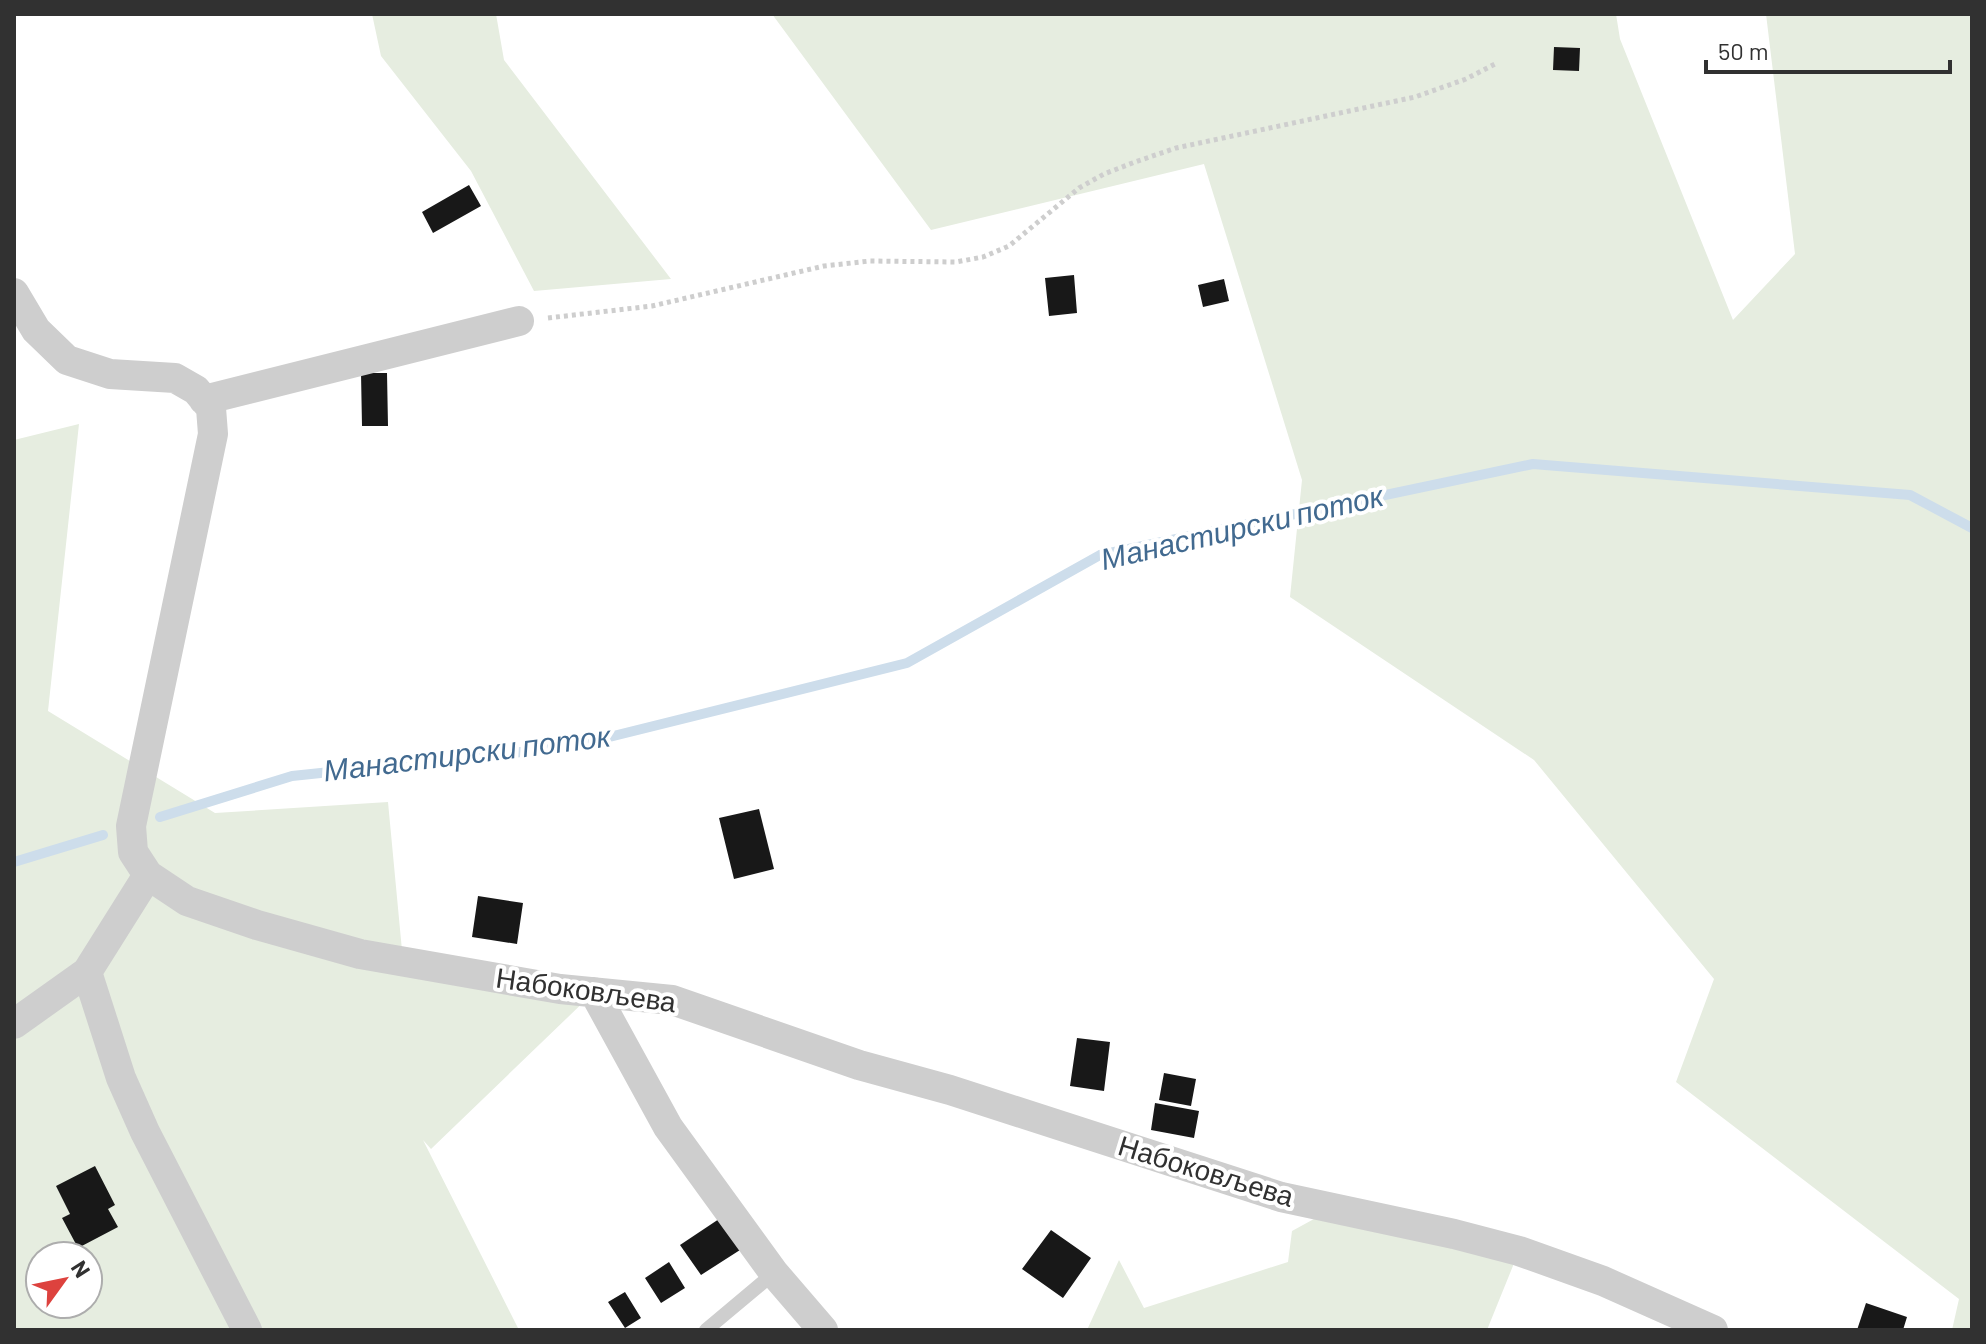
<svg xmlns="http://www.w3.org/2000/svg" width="1986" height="1344" font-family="Barlow,sans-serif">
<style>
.green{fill:#e6ede0;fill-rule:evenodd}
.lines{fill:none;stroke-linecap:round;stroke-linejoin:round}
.stream{stroke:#cdddeb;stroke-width:10}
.building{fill:#181818}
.path{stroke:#cecece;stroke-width:5;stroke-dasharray:4 4;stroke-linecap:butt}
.service{stroke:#cecece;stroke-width:14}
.minor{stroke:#cecece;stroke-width:30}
.labels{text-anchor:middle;stroke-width:8;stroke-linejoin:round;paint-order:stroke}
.street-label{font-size:28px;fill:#313131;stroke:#fff}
.water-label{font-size:30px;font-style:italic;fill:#426a90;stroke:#fff}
</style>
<rect width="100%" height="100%" fill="#fff"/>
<path class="green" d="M 372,14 L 496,14 L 504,60 L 671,279 L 534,291 L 471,171 L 381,56 Z
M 772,14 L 1616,14 L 1620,39 L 1733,320 L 1795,254 L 1766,14 L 1972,14 L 1972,1330 L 1952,1330 L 1959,1299 L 1676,1082 L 1714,979 L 1534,760 L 1290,597 L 1302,480 L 1204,164 L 931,230 Z
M 79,424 L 48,711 L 215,813 L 388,802 L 403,961 L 594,992 L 431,1149 L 423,1140 L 519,1330 L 14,1330 L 14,440 ZM 40,1256 L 88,1256 L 88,1304 L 40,1304 Z
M 1334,1208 L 1519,1251 L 1487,1330 L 1087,1330 L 1119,1260 L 1144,1308 L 1288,1262 L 1292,1231 Z"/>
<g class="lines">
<path class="stream" d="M 160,817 L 292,776 L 569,747 L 907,663 L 1100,555 L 1533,464 L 1910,495 L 1972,528
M 14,862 L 103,835"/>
</g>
<path class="building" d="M 1554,47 L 1580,48 L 1579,71 L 1553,70 Z
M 469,185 L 481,206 L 433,233 L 422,212 Z
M 1074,275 L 1077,313 L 1049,316 L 1045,278 Z
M 1224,279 L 1229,301 L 1203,307 L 1198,285 Z
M 361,373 L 387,373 L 388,426 L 362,426 Z
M 759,809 L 774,869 L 734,879 L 719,818 Z
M 478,896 L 523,903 L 517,944 L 472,937 Z
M 1077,1038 L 1110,1042 L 1104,1091 L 1070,1086 Z
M 1164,1073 L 1196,1079 L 1191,1106 L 1159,1100 Z
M 1155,1103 L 1199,1111 L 1194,1138 L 1151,1130 Z
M 95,1166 L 115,1205 L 108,1209 L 118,1227 L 78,1248 L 62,1218 L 70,1214 L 56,1186 Z
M 719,1219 L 740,1250 L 701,1275 L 680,1245 Z
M 1051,1230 L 1091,1258 L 1063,1298 L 1022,1269 Z
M 669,1262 L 685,1288 L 661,1303 L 645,1278 Z
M 625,1292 L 641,1318 L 625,1328 L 608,1302 Z
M 1866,1303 L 1907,1317 L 1903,1330 L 1857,1330 Z"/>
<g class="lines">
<path class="path" d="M 548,318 L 652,306 L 824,266 L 870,261 L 956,262 L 983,257 L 1009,246 L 1079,188 L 1104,174 L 1135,162 L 1176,148 L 1415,97 L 1466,79 L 1497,63"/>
<path class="service" d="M 706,1330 L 774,1273"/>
<path class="minor" d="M 14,293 L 36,330 L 67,360 L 110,374 L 175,378 L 196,390 L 211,408 L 213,434 L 131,826 L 133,852 L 148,875 L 187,901 L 257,925 L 360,954 L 560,989 L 672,1000 L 859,1065 L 950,1090 L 1281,1197 L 1454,1234 L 1519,1251 L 1603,1281 L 1713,1330
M 204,400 L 519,321
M 87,972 L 121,1078 L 145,1132 L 247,1330
M 594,992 L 668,1127 L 774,1273 L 823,1330
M 14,1024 L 87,972 L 148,875"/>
</g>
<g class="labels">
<g class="street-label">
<text transform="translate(586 990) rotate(8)" y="10">Набоковљева</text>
<text transform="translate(1206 1171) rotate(17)" y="10">Набоковљева</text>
</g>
<g class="water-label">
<text transform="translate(1242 528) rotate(-13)" y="10">Манастирски поток</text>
<text transform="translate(467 754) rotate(-7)" y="10">Манастирски поток</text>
</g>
</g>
<rect width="1986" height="1344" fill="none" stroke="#313131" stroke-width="32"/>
<g transform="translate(64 1280) rotate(57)"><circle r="38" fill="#ffffff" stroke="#adadad" stroke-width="2"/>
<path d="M0-6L14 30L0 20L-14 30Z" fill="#dd423e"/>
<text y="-12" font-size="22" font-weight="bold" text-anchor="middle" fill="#313131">N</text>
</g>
<path d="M1706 60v12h244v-12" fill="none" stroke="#313131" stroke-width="4"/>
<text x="1718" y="60" font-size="24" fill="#313131" stroke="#ffffff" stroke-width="6" paint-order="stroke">50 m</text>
</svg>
